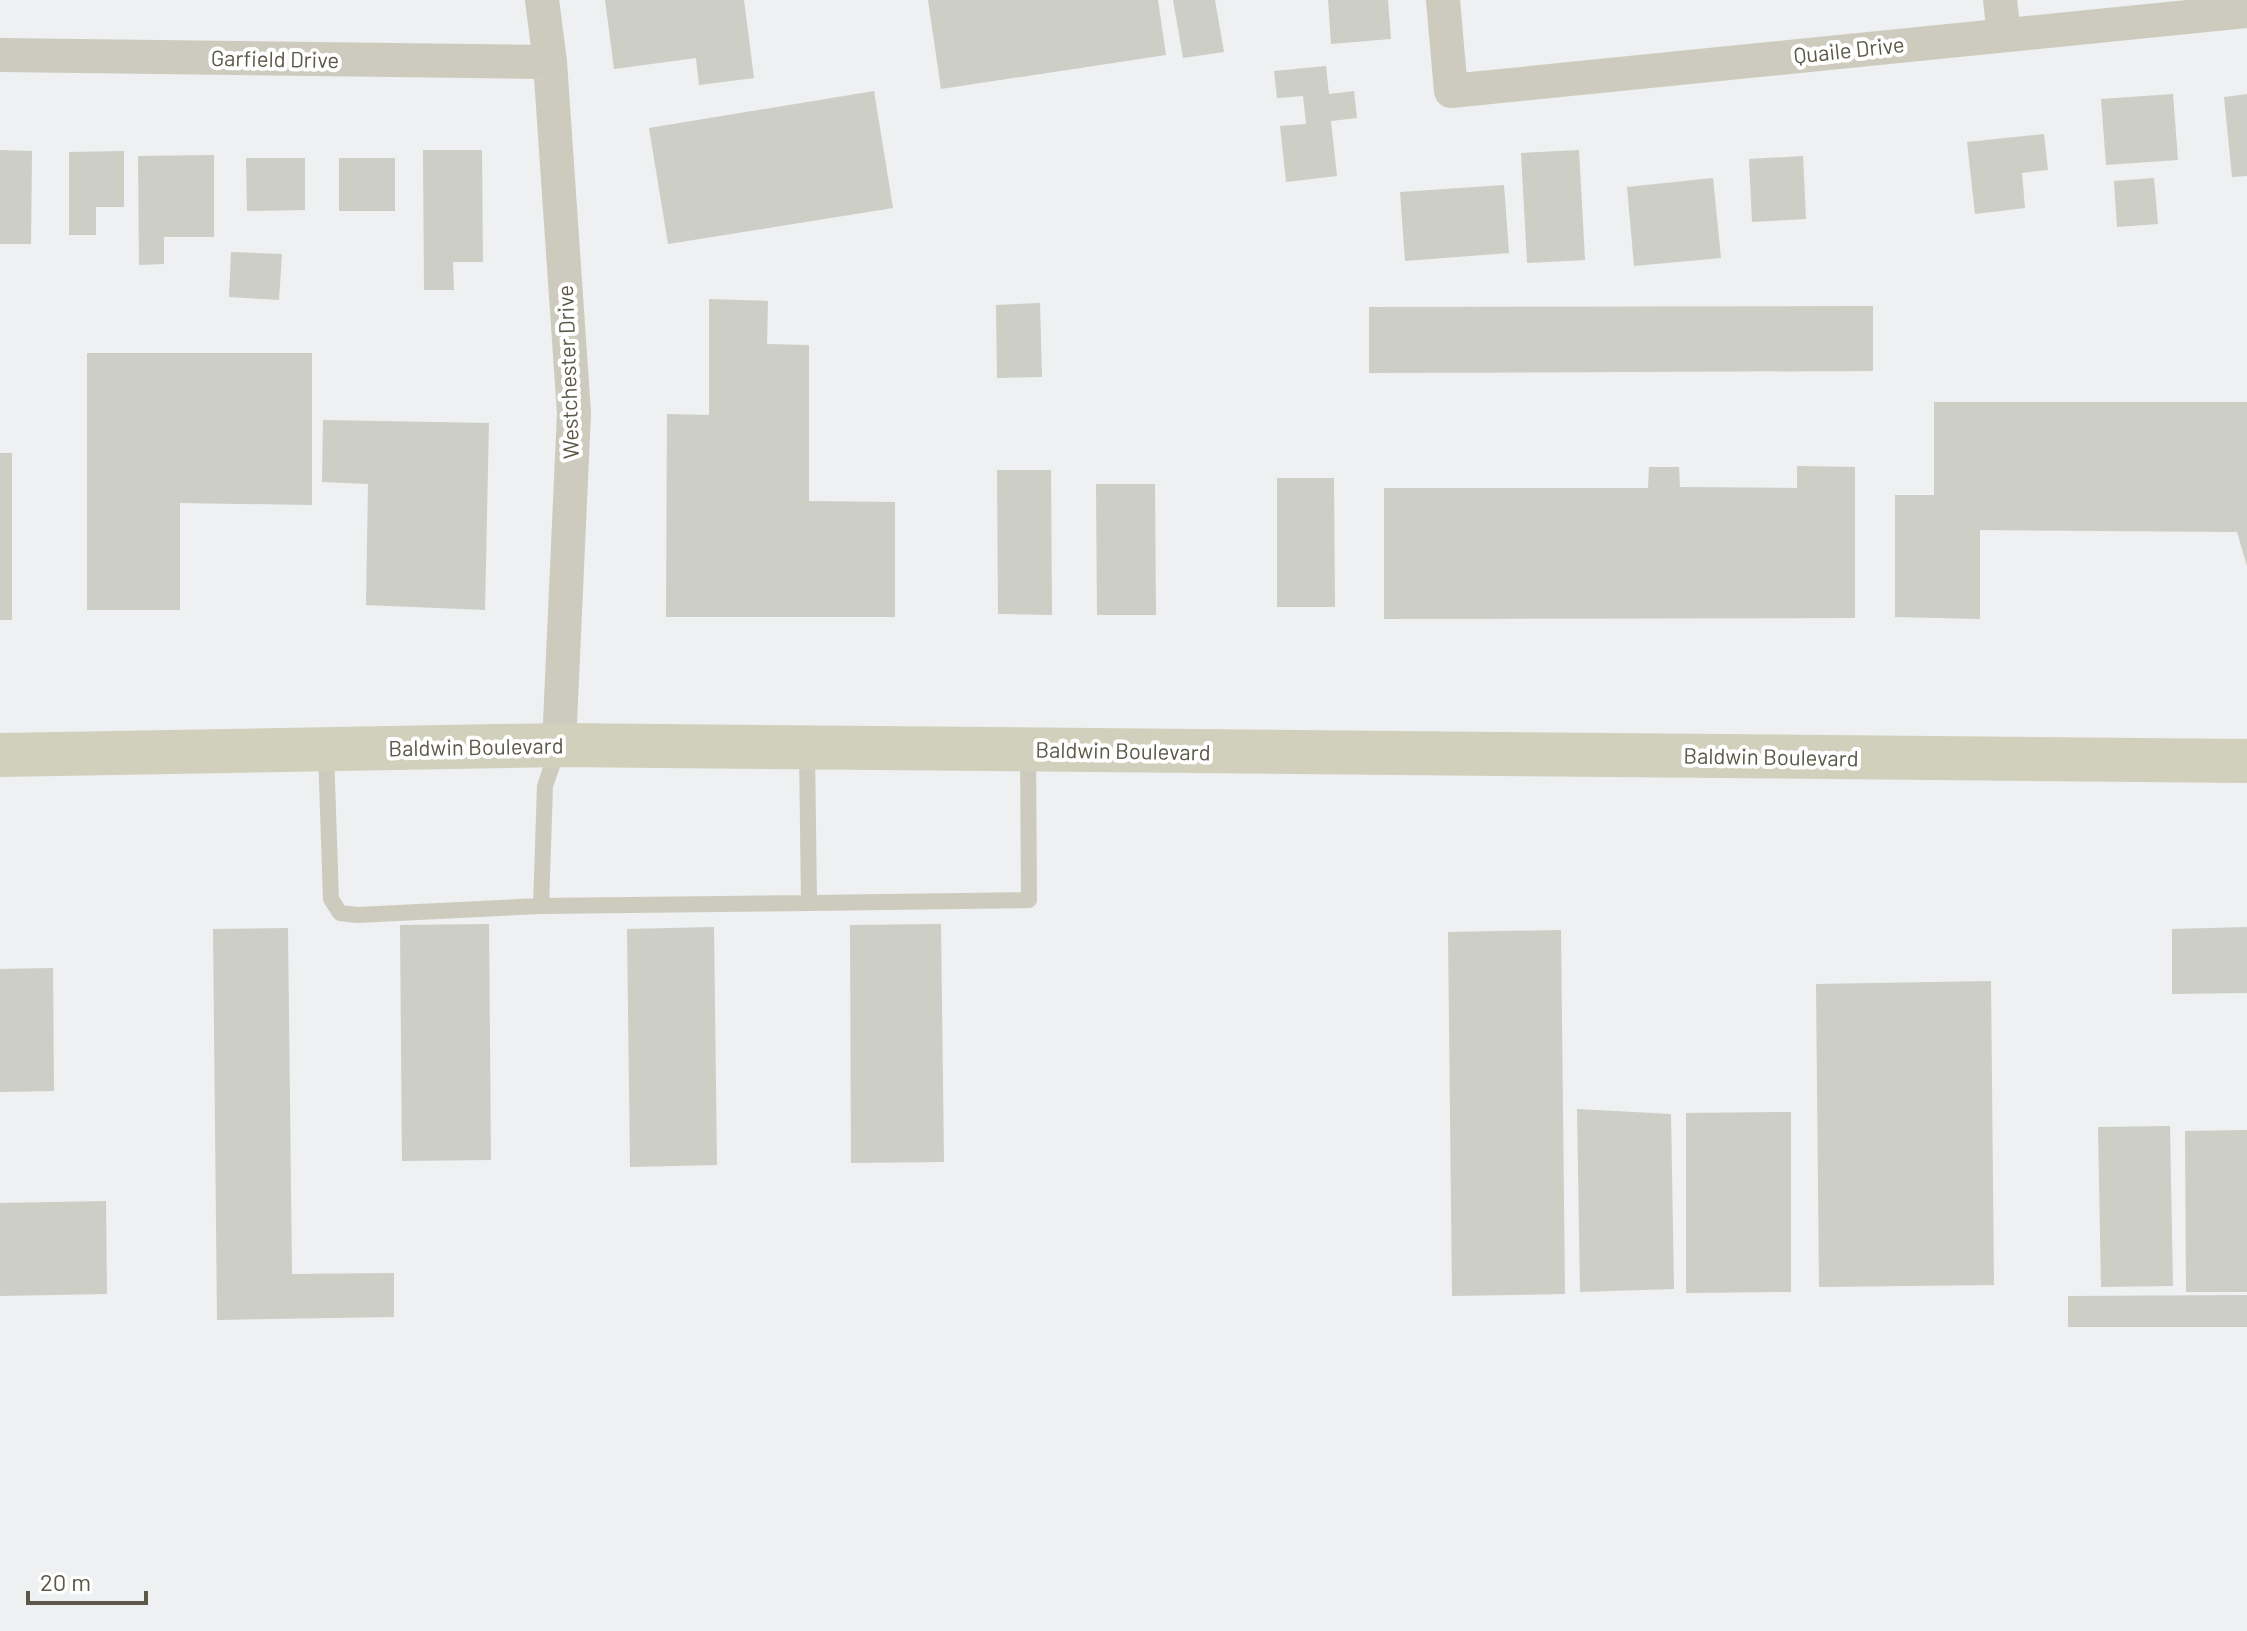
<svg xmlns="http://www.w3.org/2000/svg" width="2247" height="1631" font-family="Barlow,sans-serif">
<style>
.building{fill:#cdcec5}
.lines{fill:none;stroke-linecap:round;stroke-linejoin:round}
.lane{stroke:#cdcbbd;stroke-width:16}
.street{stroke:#cdcbbd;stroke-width:34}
.secondary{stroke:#d1d0bd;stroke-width:44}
.labels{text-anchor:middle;stroke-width:8;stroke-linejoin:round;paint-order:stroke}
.street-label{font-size:22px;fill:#5b5847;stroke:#fff}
</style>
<rect width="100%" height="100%" fill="#eef0f1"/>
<path class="building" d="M 605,0 L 744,0 L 754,78 L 699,85 L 696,58 L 614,69 Z
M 928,0 L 1158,0 L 1166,55 L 941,89 Z
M 1173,0 L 1215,0 L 1224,52 L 1183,58 Z
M 1328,0 L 1388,0 L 1391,39 L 1331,44 Z
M 1326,66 L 1329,94 L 1354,91 L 1357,118 L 1331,121 L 1337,176 L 1286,182 L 1280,126 L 1306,124 L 1303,96 L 1277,98 L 1274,71 Z
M 874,91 L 893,208 L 668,244 L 649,128 Z
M 2173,94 L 2178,160 L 2106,165 L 2101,99 Z
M 2247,94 L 2247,176 L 2232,177 L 2224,97 Z
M 2044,134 L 2048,170 L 2022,173 L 2025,208 L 1975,214 L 1967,142 Z
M 0,150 L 32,151 L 31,244 L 0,244 Z
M 423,150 L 482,150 L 483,262 L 453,262 L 454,290 L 424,290 Z
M 1579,150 L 1585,260 L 1527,263 L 1521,153 Z
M 124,151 L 124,207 L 96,207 L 96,235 L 69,235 L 69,152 Z
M 214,155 L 214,237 L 164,237 L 164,264 L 139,265 L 138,156 Z
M 1803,156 L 1806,219 L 1752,222 L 1749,159 Z
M 246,158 L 305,158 L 305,210 L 247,211 Z
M 339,158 L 395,158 L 395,211 L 339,211 Z
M 1713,178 L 1721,258 L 1634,266 L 1627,187 Z
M 2154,178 L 2158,224 L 2117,227 L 2114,181 Z
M 1504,185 L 1509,253 L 1405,261 L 1400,192 Z
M 231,252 L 282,254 L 279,300 L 229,297 Z
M 709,299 L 768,301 L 767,344 L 809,345 L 809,501 L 895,502 L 895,617 L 666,617 L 667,414 L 709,415 Z
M 1040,303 L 1042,377 L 997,378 L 996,305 Z
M 1873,306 L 1873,371 L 1369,373 L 1369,307 Z
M 87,353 L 312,353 L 312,505 L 180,503 L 180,610 L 87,610 Z
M 1934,402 L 2247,402 L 2247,566 L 2237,532 L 1980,530 L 1980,619 L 1895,617 L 1895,495 L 1934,495 Z
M 323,420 L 489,423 L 485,610 L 366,605 L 368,484 L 322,482 Z
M 0,453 L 12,453 L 12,620 L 0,620 Z
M 1797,466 L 1855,467 L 1855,618 L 1384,619 L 1384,488 L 1648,488 L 1649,467 L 1679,467 L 1680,487 L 1797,488 Z
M 997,470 L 1051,470 L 1052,615 L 998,614 Z
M 1277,478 L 1334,478 L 1335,607 L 1277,607 Z
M 1096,484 L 1155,484 L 1156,615 L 1097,615 Z
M 489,924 L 491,1160 L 402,1161 L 400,925 Z
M 941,924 L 944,1162 L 851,1163 L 850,925 Z
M 714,927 L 717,1165 L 630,1167 L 627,929 Z
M 2247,927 L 2247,993 L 2172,994 L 2172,929 Z
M 288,928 L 292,1274 L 394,1273 L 394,1317 L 217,1320 L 213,929 Z
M 1561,930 L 1565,1294 L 1452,1296 L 1448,932 Z
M 53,968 L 54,1091 L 0,1092 L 0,969 Z
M 1991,981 L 1994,1285 L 1819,1287 L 1816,984 Z
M 1577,1109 L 1671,1114 L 1674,1289 L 1580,1292 Z
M 1791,1112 L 1791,1292 L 1686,1293 L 1686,1113 Z
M 2170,1126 L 2173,1286 L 2101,1287 L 2098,1127 Z
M 2247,1130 L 2247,1292 L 2186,1292 L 2185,1131 Z
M 106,1201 L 107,1294 L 0,1296 L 0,1203 Z
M 2247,1295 L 2247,1327 L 2068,1327 L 2068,1296 Z"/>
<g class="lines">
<path class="lane" d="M 326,752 L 331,899 L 340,913 L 357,915 L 541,906 L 545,786 L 558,748
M 809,903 L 1029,900 L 1028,750
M 541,906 L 809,903 L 807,749"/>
<path class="street" d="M 542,0 L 550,62 L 574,413 L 559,745
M 1443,0 L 1451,91 L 2247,11
M 2000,0 L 2004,34
M 0,55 L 550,62"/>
<path class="secondary" d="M 0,755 L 559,745 L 2247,761"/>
</g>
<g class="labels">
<g class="street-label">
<text transform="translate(1849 50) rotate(-6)" y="8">Quaile Drive</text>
<text transform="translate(275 59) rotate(1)" y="8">Garfield Drive</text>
<text transform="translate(568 372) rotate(-92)" y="8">Westchester Drive</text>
<text transform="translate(476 747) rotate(-1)" y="8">Baldwin Boulevard</text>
<text transform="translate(1123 751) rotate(1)" y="8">Baldwin Boulevard</text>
<text transform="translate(1771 757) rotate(1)" y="8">Baldwin Boulevard</text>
</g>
</g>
<path d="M28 1591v12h118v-12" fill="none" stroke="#5b5847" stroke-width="4"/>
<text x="40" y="1591" font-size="24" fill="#5b5847" stroke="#ffffff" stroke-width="6" paint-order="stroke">20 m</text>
</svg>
